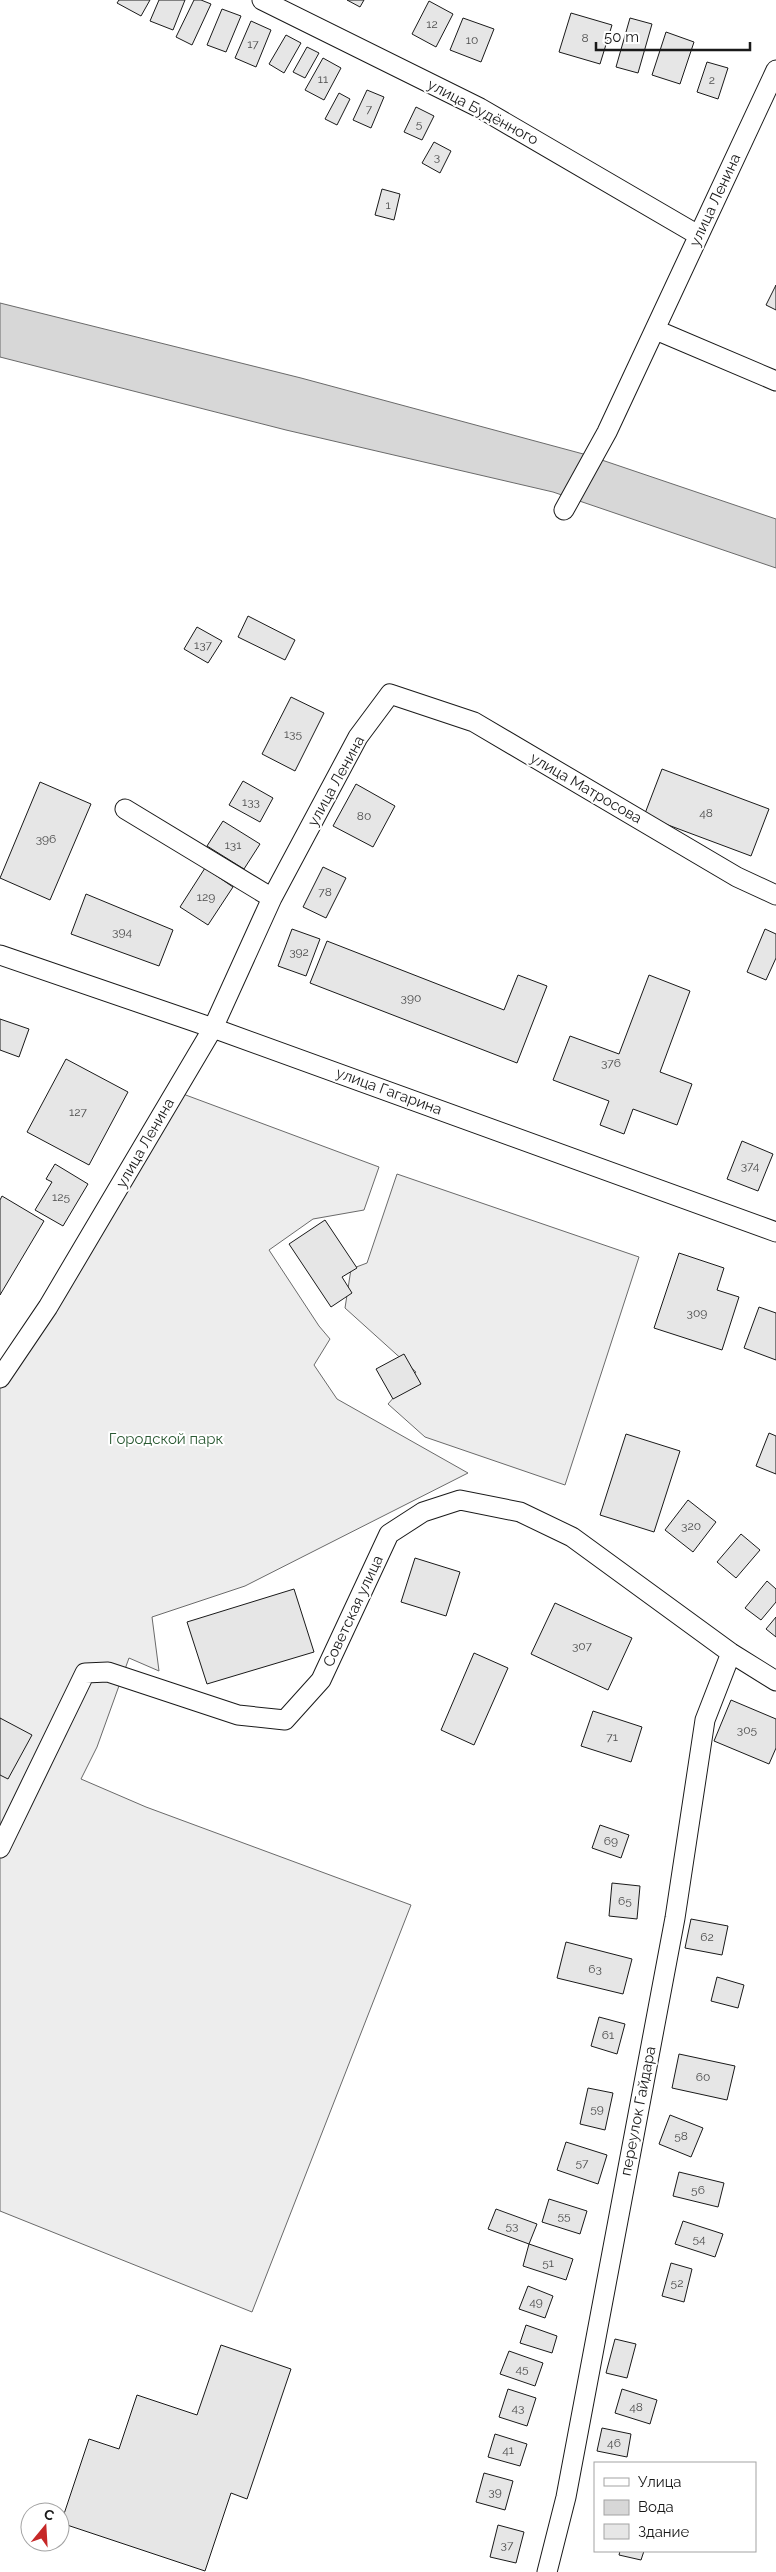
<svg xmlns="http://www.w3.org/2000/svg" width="776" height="2572" font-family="Raleway,sans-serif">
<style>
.built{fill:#ededed;stroke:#6a6a6a}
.water{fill:#d7d7d7;stroke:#6a6a6a}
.building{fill:#e6e6e6;stroke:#1a1a1a}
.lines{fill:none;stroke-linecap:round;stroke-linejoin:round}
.minor-casing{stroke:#1a1a1a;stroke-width:21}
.minor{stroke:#fff;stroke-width:19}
.labels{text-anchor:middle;stroke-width:4;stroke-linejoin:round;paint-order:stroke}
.number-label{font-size:12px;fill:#4d4d4d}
.street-label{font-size:15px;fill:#1a1a1a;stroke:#fff}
.park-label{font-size:15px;fill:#2b5a34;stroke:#fff}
</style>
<rect width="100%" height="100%" fill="#fff"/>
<path class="built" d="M 183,1094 L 379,1167 L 364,1210 L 313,1219 L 269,1250 L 319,1326 L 330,1339 L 314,1365 L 337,1399 L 468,1473 L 245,1586 L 152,1617 L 159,1671 L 129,1658 L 97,1747 L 81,1779 L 146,1807 L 411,1905 L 252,2312 L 0,2211 L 0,1381 Z
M 397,1174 L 639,1257 L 565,1485 L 425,1437 L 388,1404 L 416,1372 L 345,1308 L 351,1269 L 367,1263 Z"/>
<path class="water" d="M 0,303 L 301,378 L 587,455 L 776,519 L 776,568 L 553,492 L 286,430 L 0,357 Z"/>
<path class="building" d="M 119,0 L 150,0 L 141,16 L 117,3 Z
M 159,0 L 185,0 L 173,30 L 150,21 Z
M 194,0 L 201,0 L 211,4 L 192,45 L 176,37 Z
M 347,0 L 364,0 L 360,7 Z
M 429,1 L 453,14 L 436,47 L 412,34 Z
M 222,9 L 241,16 L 226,52 L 207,45 Z
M 571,13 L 612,25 L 600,64 L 559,52 Z
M 463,18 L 494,29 L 481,62 L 450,50 Z
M 630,18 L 652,24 L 638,73 L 616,67 Z
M 251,21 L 271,30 L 256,67 L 235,58 Z
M 666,32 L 694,42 L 680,84 L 652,75 Z
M 286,35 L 301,43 L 284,73 L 269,64 Z
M 307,47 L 319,53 L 305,78 L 293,72 Z
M 323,58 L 341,68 L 324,100 L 305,90 Z
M 707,62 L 728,68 L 718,99 L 697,92 Z
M 367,90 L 384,97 L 371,128 L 353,120 Z
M 339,93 L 350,99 L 337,125 L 325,119 Z
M 416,107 L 434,116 L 422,140 L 404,132 Z
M 434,142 L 451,151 L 440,173 L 422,163 Z
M 382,189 L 400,194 L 394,220 L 375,215 Z
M 776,285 L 776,310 L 766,305 Z
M 248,616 L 295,640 L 285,660 L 238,637 Z
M 197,627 L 222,641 L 208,663 L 184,649 Z
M 291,697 L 324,713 L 295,771 L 262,754 Z
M 662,769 L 769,809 L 751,856 L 644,816 Z
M 243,781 L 273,798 L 260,822 L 229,805 Z
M 40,782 L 91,804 L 50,900 L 0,878 Z
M 356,784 L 395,806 L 373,847 L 333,826 Z
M 223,821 L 260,844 L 244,869 L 207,846 Z
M 323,867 L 346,878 L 326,918 L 303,907 Z
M 205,868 L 233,887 L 208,925 L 180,907 Z
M 86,894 L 173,930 L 159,966 L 71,934 Z
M 292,929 L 320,939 L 306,976 L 278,966 Z
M 765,929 L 776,934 L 776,958 L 766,980 L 747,972 Z
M 327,941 L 504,1010 L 518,975 L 547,986 L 517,1063 L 310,983 Z
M 649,975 L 690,991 L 660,1072 L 692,1084 L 677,1125 L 633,1109 L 624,1134 L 600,1125 L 609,1101 L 553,1080 L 570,1036 L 619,1054 Z
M 0,1019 L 29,1029 L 19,1057 L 0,1050 Z
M 66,1059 L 128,1092 L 89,1165 L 27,1132 Z
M 742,1141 L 773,1154 L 758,1191 L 727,1179 Z
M 55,1164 L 88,1184 L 63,1226 L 35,1210 L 52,1182 L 46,1179 Z
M 2,1196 L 44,1221 L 0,1295 L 0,1200 Z
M 325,1220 L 357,1268 L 342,1277 L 352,1293 L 331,1307 L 289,1244 Z
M 679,1253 L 724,1268 L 717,1290 L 739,1297 L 722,1350 L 654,1328 Z
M 759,1307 L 776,1313 L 776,1360 L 744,1348 Z
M 404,1354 L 421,1384 L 393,1399 L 376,1369 Z
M 769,1433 L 776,1436 L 776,1474 L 756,1466 Z
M 626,1434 L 680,1451 L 654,1532 L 600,1515 Z
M 688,1500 L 716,1522 L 693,1552 L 665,1530 Z
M 741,1534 L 760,1550 L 736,1578 L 717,1562 Z
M 415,1558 L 460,1572 L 446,1616 L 401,1602 Z
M 767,1581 L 776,1589 L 776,1602 L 761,1620 L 745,1608 Z
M 294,1589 L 314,1652 L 207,1684 L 187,1622 Z
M 555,1603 L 632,1638 L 608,1690 L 531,1654 Z
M 776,1617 L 776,1637 L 766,1629 Z
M 474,1653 L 508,1668 L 474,1745 L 441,1730 Z
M 731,1700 L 776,1719 L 776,1748 L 769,1764 L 714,1741 Z
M 593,1711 L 642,1727 L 631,1762 L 581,1746 Z
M 0,1718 L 32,1735 L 8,1779 L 0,1775 Z
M 600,1825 L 629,1835 L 621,1858 L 592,1848 Z
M 612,1883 L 640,1886 L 637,1919 L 609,1916 Z
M 691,1919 L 728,1926 L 722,1955 L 685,1948 Z
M 566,1942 L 632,1959 L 623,1994 L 557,1978 Z
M 717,1977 L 744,1985 L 738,2008 L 711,2001 Z
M 599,2017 L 625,2024 L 617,2054 L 591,2046 Z
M 679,2054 L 735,2066 L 727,2100 L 672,2088 Z
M 588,2088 L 613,2093 L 605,2130 L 580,2124 Z
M 670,2115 L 703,2128 L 691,2157 L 659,2144 Z
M 566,2142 L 607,2155 L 598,2184 L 557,2170 Z
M 679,2172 L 724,2183 L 718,2207 L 673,2196 Z
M 549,2199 L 587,2211 L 580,2234 L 542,2222 Z
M 496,2209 L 537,2224 L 529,2244 L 488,2229 Z
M 683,2221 L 723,2234 L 715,2257 L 675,2244 Z
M 529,2244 L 573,2259 L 566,2280 L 523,2266 Z
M 671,2263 L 692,2269 L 684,2302 L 662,2296 Z
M 528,2286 L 553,2296 L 545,2318 L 519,2309 Z
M 526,2325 L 557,2336 L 552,2353 L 520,2343 Z
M 615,2339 L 636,2344 L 627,2378 L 606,2373 Z
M 221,2345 L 291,2369 L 247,2499 L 231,2493 L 205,2571 L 61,2523 L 89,2439 L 119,2449 L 137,2395 L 197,2415 Z
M 509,2351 L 543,2363 L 535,2386 L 500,2374 Z
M 508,2389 L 536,2398 L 527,2426 L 499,2417 Z
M 622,2389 L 657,2400 L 650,2424 L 615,2413 Z
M 602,2428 L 631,2434 L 627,2457 L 597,2451 Z
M 495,2434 L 527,2444 L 520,2466 L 488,2457 Z
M 484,2473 L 513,2481 L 505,2510 L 476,2502 Z
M 498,2525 L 524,2532 L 516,2563 L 490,2557 Z
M 620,2551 L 644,2551 L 641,2560 L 619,2555 Z"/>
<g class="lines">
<g class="minor-casing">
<path id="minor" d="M 262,0 L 480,108 L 698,235
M 656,330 L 776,381
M 564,510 L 607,432 L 776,70
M 125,809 L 272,898
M 0,955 L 213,1028 L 776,1232
M 0,1378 L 48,1307 L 213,1028 L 272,898 L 358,737 L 390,694 L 474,722 L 737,877 L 776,895
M 0,1848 L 85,1673 L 108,1672 L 238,1715 L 285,1720 L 321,1680 L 389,1534 L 423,1512 L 460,1500 L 520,1512 L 572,1537 L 731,1653 L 776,1681
M 547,2572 L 566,2497 L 675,1918 L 705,1720 L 731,1653"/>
</g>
<use href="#minor" class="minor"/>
</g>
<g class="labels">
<g class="number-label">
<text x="432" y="28">12</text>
<text x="585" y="42">8</text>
<text x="472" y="44">10</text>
<text x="253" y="48">17</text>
<text x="323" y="83">11</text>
<text x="712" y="84">2</text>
<text x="369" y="113">7</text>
<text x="419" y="128">5</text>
<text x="437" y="161">3</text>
<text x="388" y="209">1</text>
<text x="203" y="649">137</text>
<text x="293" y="738">135</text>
<text x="251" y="806">133</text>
<text x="706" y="817">48</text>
<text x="364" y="820">80</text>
<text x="46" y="843">396</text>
<text x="233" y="849">131</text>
<text x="325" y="896">78</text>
<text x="206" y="901">129</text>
<text x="122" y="936">394</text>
<text x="299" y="956">392</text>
<text x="411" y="1002">390</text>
<text x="611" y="1067">376</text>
<text x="78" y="1116">127</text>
<text x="750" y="1170">374</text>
<text x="61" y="1201">125</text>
<text x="697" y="1317">309</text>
<text x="691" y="1530">320</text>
<text x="582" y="1650">307</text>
<text x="747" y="1734">305</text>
<text x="612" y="1741">71</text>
<text x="611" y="1845">69</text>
<text x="625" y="1905">65</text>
<text x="707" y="1941">62</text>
<text x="595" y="1973">63</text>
<text x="608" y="2039">61</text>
<text x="703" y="2081">60</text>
<text x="597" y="2113">59</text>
<text x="681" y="2140">58</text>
<text x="582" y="2167">57</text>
<text x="698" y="2194">56</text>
<text x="564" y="2220">55</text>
<text x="512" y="2230">53</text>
<text x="699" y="2243">54</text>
<text x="548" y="2267">51</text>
<text x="677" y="2287">52</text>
<text x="536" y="2306">49</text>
<text x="522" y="2373">45</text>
<text x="636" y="2411">48</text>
<text x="518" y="2412">43</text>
<text x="614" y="2447">46</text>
<text x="508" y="2454">41</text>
<text x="495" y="2496">39</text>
<text x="507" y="2549">37</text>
</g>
<g class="street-label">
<text transform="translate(483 112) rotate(28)" y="5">улица Будённого</text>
<text transform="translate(715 200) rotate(-65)" y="5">улица Ленина</text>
<text transform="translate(336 781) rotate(-61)" y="5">улица Ленина</text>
<text transform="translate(586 788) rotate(30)" y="5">улица Матросова</text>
<text transform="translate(389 1091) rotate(20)" y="5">улица Гагарина</text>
<text transform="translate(145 1143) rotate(-60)" y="5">улица Ленина</text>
<text transform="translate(353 1611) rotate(-65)" y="5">Советская улица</text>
<text transform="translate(638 2111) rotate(-79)" y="5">переулок Гайдара</text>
</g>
<g class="park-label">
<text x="166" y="1444">Городской парк</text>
</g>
</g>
<rect x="594" y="2462" width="162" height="90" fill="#ffffff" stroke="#a3a3a3"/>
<rect x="604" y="2478" width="25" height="8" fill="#ffffff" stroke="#a3a3a3"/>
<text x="638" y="2487" font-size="15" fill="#1a1a1a">Улица</text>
<rect x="604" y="2500" width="25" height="15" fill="#d7d7d7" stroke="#a3a3a3"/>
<text x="638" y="2512" font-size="15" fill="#1a1a1a">Вода</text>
<rect x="604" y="2524" width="25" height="15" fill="#e6e6e6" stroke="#a3a3a3"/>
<text x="638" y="2537" font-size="15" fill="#1a1a1a">Здание</text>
<g transform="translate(45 2527) rotate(18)"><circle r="24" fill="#ffffff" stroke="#a3a3a3"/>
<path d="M0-4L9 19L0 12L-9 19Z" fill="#c62828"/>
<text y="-8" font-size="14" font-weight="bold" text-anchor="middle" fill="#1a1a1a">С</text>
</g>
<path d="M596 42v8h154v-8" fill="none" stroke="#1a1a1a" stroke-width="2.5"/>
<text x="604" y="42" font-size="15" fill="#1a1a1a" stroke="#ffffff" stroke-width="4" paint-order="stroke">50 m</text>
</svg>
